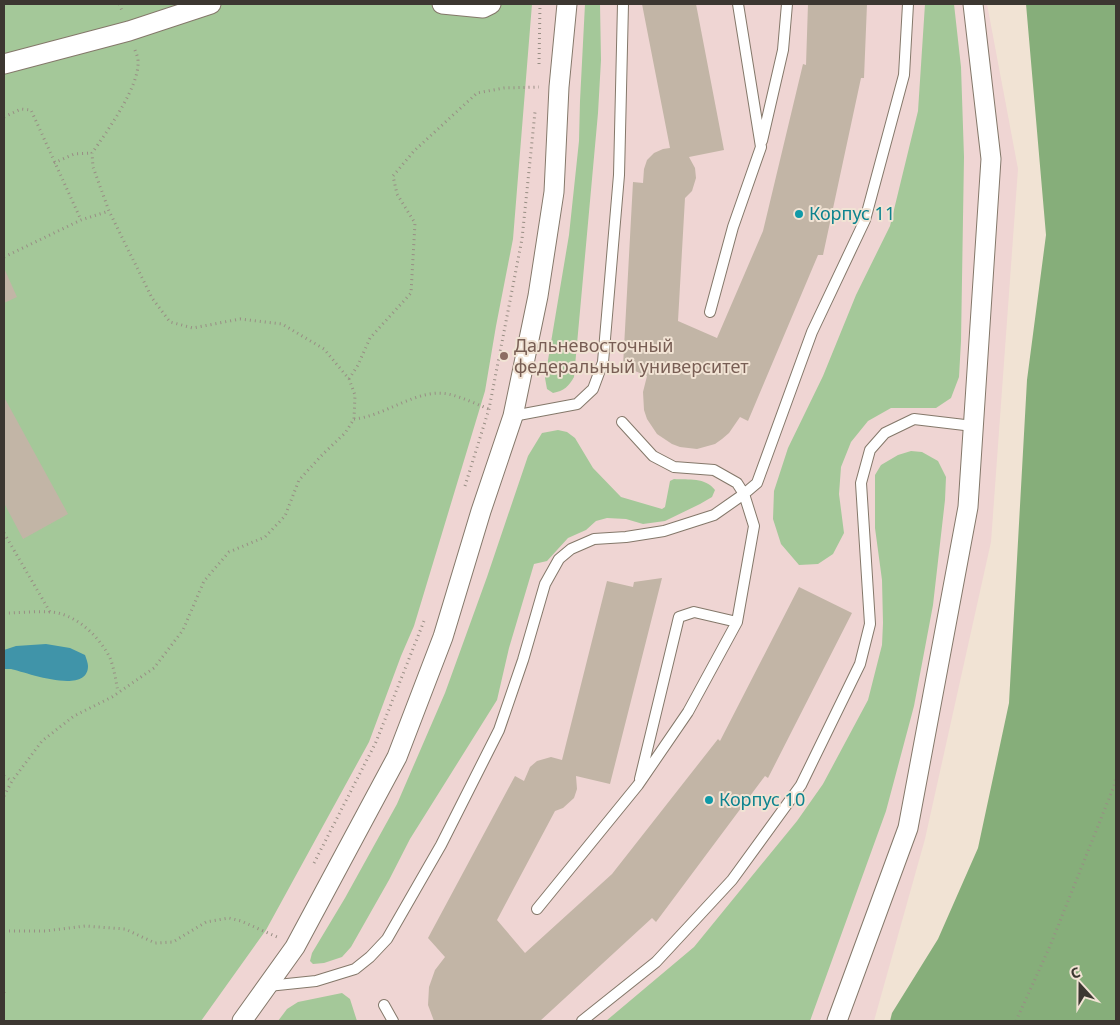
<svg xmlns="http://www.w3.org/2000/svg" width="1120" height="1025" font-family="'Noto Sans',sans-serif">
<style>
.education{fill:#efd5d3}
.green{fill:#a4c899}
.forest{fill:#86ae7a}
.water{fill:#4094a9}
.building{fill:#c2b5a6}
.lines{fill:none;stroke-linecap:round;stroke-linejoin:round}
.lane-casing{stroke:#84786a;stroke-width:12}
.street-casing{stroke:#84786a;stroke-width:21}
.path{stroke:#988e84;stroke-width:3;stroke-dasharray:1 4;stroke-linecap:butt}
.lane{stroke:#fff;stroke-width:10}
.street{stroke:#fff;stroke-width:19}
.culture-dot{fill:#0f9aa8;stroke:#f1e3d4;stroke-width:2}
.education-dot{fill:#8d6e63;stroke:#f1e3d4;stroke-width:2}
.labels{text-anchor:middle;stroke-width:4;stroke-linejoin:round;paint-order:stroke}
.culture-label{font-size:18px;fill:#0d838f;stroke:#f1e3d4;text-anchor:start}
.education-label{font-size:18px;fill:#785e54;stroke:#f1e3d4;text-anchor:start}
</style>
<rect width="100%" height="100%" fill="#f1e3d4"/>
<path class="education" d="M 4,4 L 987,4 L 1018,169 L 991,542 L 925,839 L 874,1021 L 4,1021 Z"/>
<path class="green" d="M 4,4 L 532,4 L 513,239 L 496,326 L 485,391 L 414,626 L 401,656 L 369,742 L 266,930 L 201,1021 L 4,1021 Z
M 585,4 L 600,4 L 601,60 L 598,113 L 574,377 C 569,386 564,391 553,393 L 547,389 L 545,378 L 569,235 L 579,141 L 580,101 Z
M 925,4 L 954,4 L 961,67 L 964,157 L 961,341 L 959,377 L 951,398 L 936,408 L 891,408 L 868,421 L 851,442 L 841,467 L 839,494 L 844,533 L 833,554 L 818,564 L 799,565 L 781,544 L 773,519 L 774,491 L 788,448 L 823,376 L 856,295 L 890,226 L 918,111 Z
M 558,430 L 567,432 L 575,438 L 593,468 L 621,497 L 662,509 L 665,507 L 670,481 L 674,479 C 689,480 705,477 715,490 L 712,497 L 700,504 L 665,521 L 643,524 L 626,519 L 607,518 L 596,521 L 586,530 L 568,538 L 547,561 L 534,564 L 509,648 L 497,700 L 410,839 L 389,880 L 351,947 L 342,957 L 324,963 L 313,964 L 310,961 L 312,953 L 345,898 L 397,804 L 445,693 L 487,577 L 528,456 L 542,433 Z
M 911,451 L 922,452 L 938,461 L 946,477 L 945,500 L 933,605 L 914,706 L 886,811 L 810,1021 L 606,1021 L 694,947 L 797,821 L 823,784 L 868,700 L 882,645 L 883,623 L 882,580 L 875,528 L 875,475 L 881,465 L 898,455 Z
M 342,993 L 350,999 L 357,1021 L 278,1021 L 287,1009 L 298,1002 Z"/>
<path class="forest" d="M 1026,4 L 1116,4 L 1116,1021 L 890,1021 L 892,1013 L 938,939 L 978,848 L 1009,703 L 1027,380 L 1046,235 Z"/>
<path class="water" d="M 46,644 L 70,648 L 85,655 C 86,658 88,663 88,666 C 88,696 25,672 11,669 L 4,669 L 4,650 L 16,646 Z"/>
<path class="building" d="M 642,4 L 696,4 L 724,150 L 689,157 L 695,168 L 696,178 L 692,191 L 685,198 L 678,321 L 717,338 L 763,231 L 803,64 L 806,65 L 808,4 L 867,4 L 864,78 L 861,78 L 823,255 L 818,255 L 748,421 L 740,417 L 729,433 L 722,439 L 715,444 L 697,449 L 680,447 L 672,444 L 657,434 L 647,419 L 644,410 L 643,392 L 647,376 L 623,366 L 633,182 L 643,183 L 644,169 L 647,160 L 654,153 L 663,149 L 670,148 Z
M 4,268 L 17,297 L 4,303 Z
M 4,397 L 68,514 L 23,539 L 4,503 Z
M 662,578 L 610,784 L 576,776 L 577,789 L 574,798 L 563,808 L 555,811 L 497,920 L 525,953 L 612,874 L 718,739 L 720,741 L 799,587 L 852,613 L 768,778 L 765,776 L 656,922 L 652,918 L 540,1021 L 434,1021 L 428,1005 L 429,987 L 435,970 L 445,957 L 428,938 L 515,776 L 524,781 L 530,767 L 537,761 L 551,757 L 562,760 L 607,581 L 633,587 L 634,582 Z"/>
<g class="lines">
<g class="lane-casing">
<path id="lane" d="M 762,141 L 783,50 L 787,4
M 710,312 L 733,227 L 761,147 L 738,4
M 513,416 L 577,404 L 593,389 L 603,362 L 619,175 L 623,4
M 622,422 L 653,456 L 674,467 L 714,470 L 737,483 L 744,494 L 757,483 L 812,332 L 865,220 L 904,75 L 908,4
M 640,779 L 679,617 L 694,612 L 737,622
M 268,986 L 316,981 L 355,969 L 370,957 L 387,939 L 441,845 L 499,730 L 523,660 L 545,584 L 559,559 L 571,549 L 594,539 L 626,537 L 664,531 L 714,515 L 744,494 L 754,526 L 737,622 L 688,712 L 638,785 L 537,909
M 384,1005 L 393,1021
M 582,1021 L 656,962 L 732,880 L 801,785 L 860,664 L 870,624 L 861,483 L 870,450 L 885,433 L 914,419 L 973,426"/>
</g>
<g class="street-casing">
<path id="street" d="M 442,4 L 483,8 L 491,4
M 4,64 L 129,31 L 211,4
M 242,1021 L 295,947 L 397,757 L 443,637 L 481,511 L 513,416 L 538,296 L 554,192 L 559,87 L 567,4
M 837,1021 L 908,828 L 968,507 L 991,159 L 973,4"/>
</g>
<path class="path" d="M 119,4 L 123,13
M 539,64 L 540,4
M 4,117 L 21,109 L 31,110 L 81,220
M 54,163 L 74,154 L 92,153
M 4,257 L 81,220 L 109,211
M 349,379 L 358,365 L 370,338 L 411,293 L 415,223 L 397,194 L 393,176 L 414,151 L 477,93 L 504,88 L 539,87
M 354,419 C 386,416 417,388 448,394 C 462,397 476,404 489,409
M 465,486 L 489,409 L 522,239 L 535,112
M 4,533 L 50,612
M 4,613 C 19,613 35,611 51,612 C 76,614 99,636 110,658 C 114,668 116,681 118,692
M 4,776 L 12,781
M 4,796 L 12,781 L 42,741 L 74,716 L 112,697 L 154,668 L 183,630 L 204,581 L 229,552 L 265,537 L 285,516 L 299,480 L 323,454 L 345,433 L 354,419 L 355,395 L 349,379 L 324,349 L 282,324 L 240,319 L 193,328 L 170,322 L 152,298 L 109,211 L 93,167 L 92,153 C 106,133 140,86 138,61 C 138,57 136,53 135,50
M 314,863 L 376,742 L 424,621
M 4,931 L 45,931 L 85,926 L 125,929 L 155,943 L 173,942 L 206,922 L 229,918 L 241,921 L 277,937
M 4,992 L 4,997
M 1016,1021 L 1050,946 L 1114,786 L 1116,777"/>
<use href="#lane" class="lane"/>
<use href="#street" class="street"/>
</g>
<g class="culture-dot">
<circle cx="799" cy="214" r="5"/>
<circle cx="709" cy="800" r="5"/>
</g>
<circle class="education-dot" cx="504" cy="356" r="5"/>
<g class="labels">
<g class="culture-label">
<text x="809" y="220">Корпус 11</text>
<text x="719" y="806">Корпус 10</text>
</g>
<g class="education-label">
<text x="514" y="352">Дальневосточный<tspan x="514" dy="21">федеральный университет</tspan></text>
</g>
</g>
<rect width="1120" height="1025" fill="none" stroke="#3c3731" stroke-width="10"/>
<g transform="translate(1080 985) rotate(339)" stroke="#f1e3d4" stroke-width="4" paint-order="stroke">
<path d="M0-4L9 19L0 12L-9 19Z" fill="#3c3731"/>
<text y="-8" font-size="14" font-weight="bold" text-anchor="middle" fill="#3c3731">С</text>
</g>
</svg>
